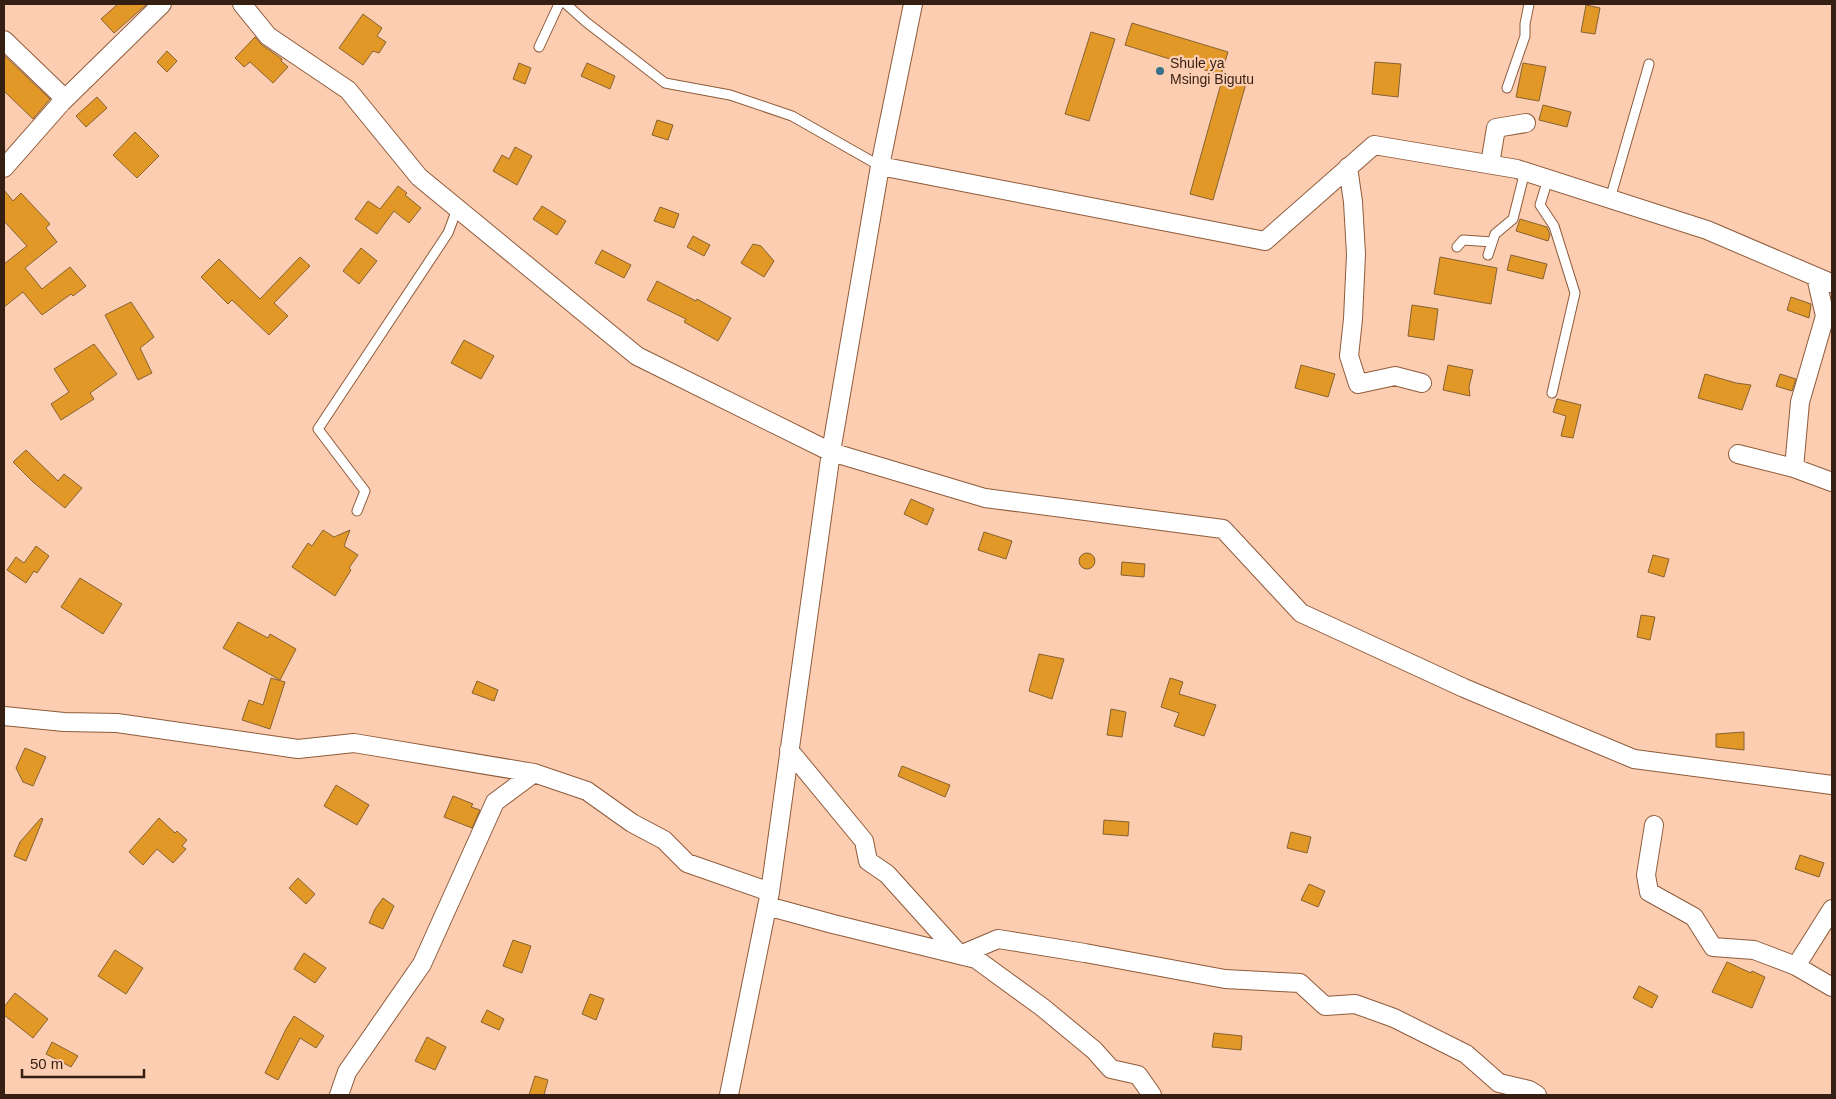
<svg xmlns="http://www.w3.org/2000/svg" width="1836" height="1099" font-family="Helvetica,sans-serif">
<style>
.building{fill:#e19827;stroke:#876231}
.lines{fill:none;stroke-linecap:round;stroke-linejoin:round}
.lane-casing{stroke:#8e5b3b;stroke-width:11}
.street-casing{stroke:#8e5b3b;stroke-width:20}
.lane{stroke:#fff;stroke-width:9}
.street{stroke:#fff;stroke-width:18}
.poi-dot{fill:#386f8a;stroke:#fccdb1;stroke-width:2}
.labels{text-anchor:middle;stroke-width:4.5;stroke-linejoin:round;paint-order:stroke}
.poi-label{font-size:14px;fill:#351f12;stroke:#fccdb1;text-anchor:start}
</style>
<rect width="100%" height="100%" fill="#fccdb1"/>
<path class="building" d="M 118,4 L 147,4 L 114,33 L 101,19 Z
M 1586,5 L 1600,8 L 1595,34 L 1581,32 Z
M 363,14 L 382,28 L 377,36 L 386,42 L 379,53 L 373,51 L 363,65 L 339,48 Z
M 1132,23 L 1228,52 L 1221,75 L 1125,45 Z
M 1091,32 L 1115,39 L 1089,121 L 1065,114 Z
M 255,37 L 262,45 L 282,59 L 281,61 L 288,67 L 273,83 L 250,62 L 244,67 L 235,58 Z
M 167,51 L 177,61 L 167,72 L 157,62 Z
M 4,55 L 50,99 L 33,119 L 4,91 Z
M 1375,62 L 1401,64 L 1398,97 L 1372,94 Z
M 519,63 L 531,68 L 525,84 L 513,79 Z
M 587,63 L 615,76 L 610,89 L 581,76 Z
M 1523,63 L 1546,67 L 1539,101 L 1516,97 Z
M 1224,73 L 1247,80 L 1213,200 L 1190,194 Z
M 97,97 L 107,108 L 86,127 L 76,116 Z
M 1543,105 L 1571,112 L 1567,127 L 1539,120 Z
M 657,120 L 673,125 L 668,140 L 652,135 Z
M 135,132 L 159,156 L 137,178 L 113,155 Z
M 515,147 L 532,156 L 517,185 L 493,171 L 502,155 L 509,159 Z
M 398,186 L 407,193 L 405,195 L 421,208 L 409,223 L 394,211 L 377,234 L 355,219 L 368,201 L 380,209 Z
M 4,190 L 13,201 L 21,193 L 50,224 L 46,228 L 57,242 L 25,268 L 42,289 L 70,267 L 86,286 L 73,296 L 71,294 L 42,315 L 23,292 L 4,307 L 4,264 L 27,246 L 4,221 Z
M 542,206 L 566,221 L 557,235 L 533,219 Z
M 660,207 L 679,214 L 674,228 L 654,221 Z
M 1520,219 L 1547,227 L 1550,235 L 1548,241 L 1516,231 Z
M 693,236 L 710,245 L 704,256 L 687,247 Z
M 753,244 L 761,246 L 774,261 L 764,277 L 741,263 Z
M 361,248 L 377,261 L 359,284 L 343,271 Z
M 602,250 L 631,265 L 624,278 L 595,263 Z
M 1511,255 L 1547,264 L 1543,279 L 1507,270 Z
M 300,257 L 310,266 L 274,303 L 288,316 L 269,335 L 232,300 L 228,304 L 201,277 L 219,259 L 260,299 Z
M 1440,257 L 1497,268 L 1491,304 L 1434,294 Z
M 657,281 L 696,301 L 697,299 L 731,318 L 718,341 L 684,322 L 686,319 L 647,300 Z
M 1791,297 L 1811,304 L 1809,318 L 1787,310 Z
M 131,302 L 154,337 L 140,348 L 152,373 L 138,380 L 105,315 Z
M 1412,305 L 1438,309 L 1434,340 L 1408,336 Z
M 464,340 L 494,356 L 481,379 L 451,363 Z
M 94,344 L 117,374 L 90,393 L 94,399 L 61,420 L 51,404 L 69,392 L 54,369 Z
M 1301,365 L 1335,374 L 1328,397 L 1295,388 Z
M 1448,365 L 1473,370 L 1469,387 L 1470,396 L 1443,390 Z
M 1705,374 L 1736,383 L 1751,385 L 1742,410 L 1698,398 Z
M 1780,374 L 1796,379 L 1792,391 L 1776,386 Z
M 1557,399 L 1581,405 L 1573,438 L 1561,436 L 1566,416 L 1553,412 Z
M 26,450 L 58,481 L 64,474 L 82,488 L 65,508 L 33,482 L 13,462 Z
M 911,499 L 934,509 L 927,525 L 904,514 Z
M 323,530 L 334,537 L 350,530 L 344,546 L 358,555 L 349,568 L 351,570 L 335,596 L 292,567 L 308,543 L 312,546 Z
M 984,532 L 1012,541 L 1006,559 L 978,550 Z
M 36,546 L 49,556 L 37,573 L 34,571 L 26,583 L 7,570 L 16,557 L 24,563 Z
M1079 561a8 8 0 1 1 16 0a8 8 0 1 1-16 0Z
M 1653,555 L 1669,559 L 1664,577 L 1648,572 Z
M 1122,562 L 1145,564 L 1144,577 L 1121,575 Z
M 80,578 L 122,604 L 103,634 L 61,607 Z
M 1641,615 L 1655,617 L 1650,640 L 1637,637 Z
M 238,622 L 268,638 L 270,634 L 296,649 L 280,680 L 223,648 Z
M 1039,654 L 1064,659 L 1052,699 L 1029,691 Z
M 271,678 L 285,682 L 270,729 L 242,720 L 249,700 L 263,705 Z
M 1170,678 L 1183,682 L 1179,694 L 1216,705 L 1204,736 L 1174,726 L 1179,713 L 1161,707 Z
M 477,681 L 498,690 L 494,701 L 472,693 Z
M 1111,709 L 1126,712 L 1122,737 L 1107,735 Z
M 1744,732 L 1744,750 L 1716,747 L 1716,734 Z
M 25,748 L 46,757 L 33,786 L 23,782 L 16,768 Z
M 902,766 L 950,785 L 945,797 L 898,776 Z
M 336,785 L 369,805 L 357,825 L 324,806 Z
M 453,796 L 473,804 L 471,807 L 480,810 L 472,828 L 444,817 Z
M 41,818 L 43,819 L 26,861 L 14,856 L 20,842 Z
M 159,818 L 175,833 L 177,831 L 187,840 L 182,846 L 186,849 L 173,863 L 157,849 L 143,865 L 129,852 Z
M 1104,820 L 1129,822 L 1128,836 L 1103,834 Z
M 1291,832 L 1311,837 L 1307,853 L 1287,848 Z
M 1800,855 L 1824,863 L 1819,877 L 1795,869 Z
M 298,878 L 315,894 L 306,904 L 289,888 Z
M 1309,884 L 1325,891 L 1318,907 L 1301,900 Z
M 383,898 L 394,906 L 383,929 L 369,923 L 375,909 Z
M 513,940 L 531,946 L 522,973 L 503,966 Z
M 115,950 L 143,968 L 126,994 L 98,976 Z
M 304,953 L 326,968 L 315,983 L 294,969 Z
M 1727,962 L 1751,973 L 1752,971 L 1765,977 L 1752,1008 L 1712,992 Z
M 1639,986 L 1658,996 L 1652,1008 L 1633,998 Z
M 15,993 L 48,1019 L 33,1038 L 4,1015 L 4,1007 Z
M 590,994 L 604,999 L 596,1020 L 582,1014 Z
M 487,1010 L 504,1019 L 499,1030 L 481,1022 Z
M 294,1016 L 324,1036 L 316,1048 L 300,1038 L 278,1080 L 265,1073 L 286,1029 Z
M 1214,1033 L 1242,1036 L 1241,1050 L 1212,1047 Z
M 427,1037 L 446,1047 L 435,1070 L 415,1061 Z
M 52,1042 L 78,1056 L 71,1067 L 46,1054 Z
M 535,1076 L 548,1080 L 544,1095 L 529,1095 Z"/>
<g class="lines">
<g class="lane-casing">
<path id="lane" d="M 566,4 L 586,22 L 665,83 L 730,95 L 792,116 L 880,166
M 539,47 L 559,4
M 1507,88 L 1525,36 L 1525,24 L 1529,4
M 1548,179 L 1540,205 L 1554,226 L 1575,293 L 1552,393
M 1610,199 L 1649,64
M 1457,247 L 1463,240 L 1492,242
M 1488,255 L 1495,234 L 1513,219 L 1525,171
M 357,511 L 365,491 L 318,429 L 448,233 L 457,209"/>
</g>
<g class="street-casing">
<path id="street" d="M 242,4 L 268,36 L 348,90 L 419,177 L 637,356 L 831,452 L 985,498 L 1223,529 L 1301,613 L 1464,688 L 1634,759 L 1832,785
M 4,40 L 59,93 L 62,102
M 1490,164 L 1496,128 L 1526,123
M 880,166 L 1265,241 L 1374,145 L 1517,169 L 1707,230 L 1831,283 L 1832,282
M 1348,167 L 1353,202 L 1356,254 L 1353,319 L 1349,356 L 1358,384 L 1395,376 L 1422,383
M 4,168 L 62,102 L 162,4
M 1738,454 L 1794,468 L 1832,482
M 1794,468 L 1800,402 L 1825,316 L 1816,277
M 4,716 L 64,722 L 117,723 L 298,749 L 354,743 L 534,773 L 587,791 L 632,823 L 664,840 L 687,863 L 770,892
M 789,750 L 864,841 L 868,861 L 887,874 L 960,955 L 998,939 L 1085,953 L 1225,979 L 1300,983 L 1325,1006 L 1355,1004 L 1394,1018 L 1466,1054 L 1499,1083 L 1529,1090 L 1537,1095
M 1654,825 L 1646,875 L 1649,892 L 1694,917 L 1713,947 L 1754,950 L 1796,966
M 767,906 L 833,924 L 976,959 L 1042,1007 L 1094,1050 L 1111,1069 L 1138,1075 L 1152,1095
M 1832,909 L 1796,966 L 1832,987
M 339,1095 L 347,1072 L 422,964 L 495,802 L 534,773
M 729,1095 L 770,892 L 831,452 L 880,166 L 913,4"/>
</g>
<use href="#lane" class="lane"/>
<use href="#street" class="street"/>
</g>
<circle class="poi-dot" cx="1160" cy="71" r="5"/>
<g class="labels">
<g class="poi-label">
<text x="1170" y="68">Shule ya<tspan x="1170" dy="16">Msingi Bigutu</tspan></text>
</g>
</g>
<rect width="1836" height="1099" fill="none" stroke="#351f12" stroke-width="10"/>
<path d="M22 1069v8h122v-8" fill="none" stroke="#351f12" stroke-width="2.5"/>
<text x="30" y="1069" font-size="15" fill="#351f12" stroke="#fccdb1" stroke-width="4" paint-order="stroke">50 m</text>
</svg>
